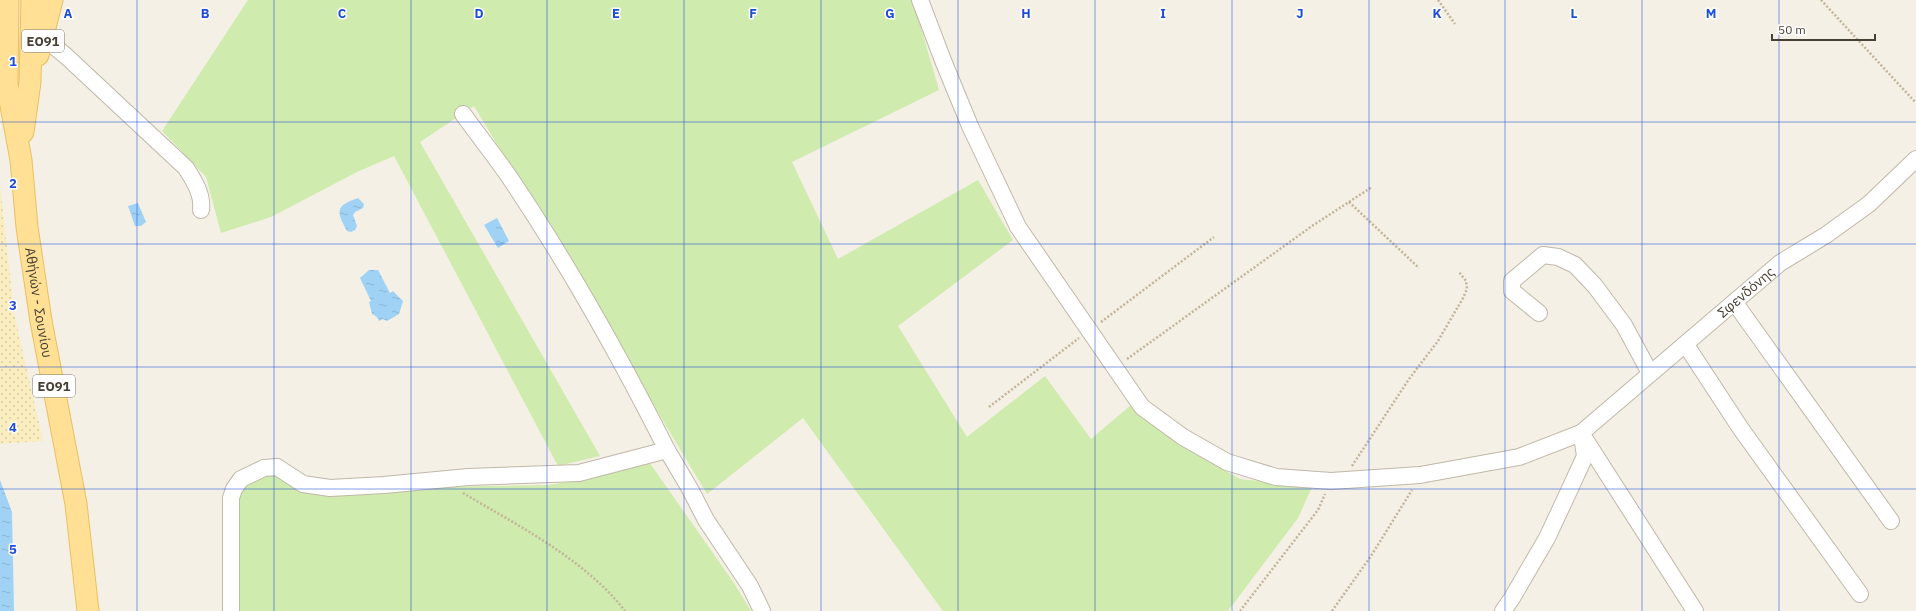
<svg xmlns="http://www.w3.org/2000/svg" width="1916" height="611" font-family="'IBM Plex Sans',sans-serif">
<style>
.grass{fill:#cfebad}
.sand{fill:url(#sand-dots)}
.water{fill:url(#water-ripples)}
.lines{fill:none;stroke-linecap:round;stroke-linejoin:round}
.minor-casing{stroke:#c0b8a8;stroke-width:18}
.major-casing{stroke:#eabf5e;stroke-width:23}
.path{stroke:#c3b499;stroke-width:2.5;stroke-dasharray:2 2;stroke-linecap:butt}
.minor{stroke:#fff;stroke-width:16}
.major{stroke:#ffe095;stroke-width:21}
.grid{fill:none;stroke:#1d4ed8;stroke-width:1;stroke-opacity:0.55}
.labels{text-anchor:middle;stroke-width:3;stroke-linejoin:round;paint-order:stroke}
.shield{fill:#fff;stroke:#7e7972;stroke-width:1}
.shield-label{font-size:13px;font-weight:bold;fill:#474035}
.street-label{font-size:14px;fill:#474035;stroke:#fff}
.grid-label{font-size:13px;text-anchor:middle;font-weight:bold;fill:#1d4ed8;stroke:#fff;stroke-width:3;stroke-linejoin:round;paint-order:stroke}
</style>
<defs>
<pattern id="sand-dots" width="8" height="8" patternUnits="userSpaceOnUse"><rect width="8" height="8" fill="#faeec0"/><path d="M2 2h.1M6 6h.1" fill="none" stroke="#d8cda6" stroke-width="1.8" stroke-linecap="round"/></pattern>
<pattern id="water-ripples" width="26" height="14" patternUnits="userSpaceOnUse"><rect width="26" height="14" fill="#9fd2f4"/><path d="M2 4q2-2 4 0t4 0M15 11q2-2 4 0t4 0" fill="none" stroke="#8ab5d2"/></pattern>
</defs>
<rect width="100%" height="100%" fill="#f4f0e6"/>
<path class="grass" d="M 248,0 L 913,0 L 939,90 L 792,162 L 838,259 L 978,180 L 1013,240 L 898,326 L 967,437 L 1045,376 L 1091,439 L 1131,405 L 1187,448 L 1240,479 L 1312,487 L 1298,518 L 1228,611 L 943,611 L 803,418 L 707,494 L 474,106 L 420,142 L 600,456 L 558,466 L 394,156 L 357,172 L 271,217 L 221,233 L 206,177 L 162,131 Z
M 649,462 L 734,583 L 751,611 L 240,611 L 236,494 L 240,486 L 276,471 L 307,489 L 548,485 L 590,479 L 616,468 Z"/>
<path class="sand" d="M 0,184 L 14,313 L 43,441 L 0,444 Z"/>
<path class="water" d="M 358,198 L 364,204 L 363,208 L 355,212 L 353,215 L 357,226 L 355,230 L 351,232 L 347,231 C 336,211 335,206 358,198 Z
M 138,203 L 146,222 L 141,226 L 135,226 L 128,206 Z
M 497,218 L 509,241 L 498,248 L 484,225 Z
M 369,270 L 378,270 L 390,293 L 393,291 L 403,301 L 399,314 L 387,321 L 383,319 L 379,321 L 377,317 L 372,314 L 369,302 L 371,301 L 360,278 Z
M 0,480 L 12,512 L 14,611 L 0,611 Z"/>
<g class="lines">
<g class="minor-casing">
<g id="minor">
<path id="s1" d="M 920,0 L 944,63 L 970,126 L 1018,227 L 1142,407 L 1183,437 L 1227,462 L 1276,477 L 1331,481 L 1420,475 L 1519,457 L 1581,433 L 1780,263 L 1826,235 L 1869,204 L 1916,159"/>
<path d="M 44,38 L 66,56 L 186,168 C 194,181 203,194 201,210"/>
<path d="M 1735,303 L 1891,521"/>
<path d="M 1539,313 L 1512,291 L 1512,281 L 1543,255 L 1558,257 L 1575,265 L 1595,286 L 1624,325 L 1650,373"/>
<path d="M 1686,345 L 1741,429 L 1860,594"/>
<path d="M 1581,433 L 1695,611"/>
<path d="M 667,450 L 690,489 L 706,520 L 750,586 L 762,611"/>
<path d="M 231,611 L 231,498 L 234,489 L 241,479 L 264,468 L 277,467 L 303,484 L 330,488 L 384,485 L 468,477 L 579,473 L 667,450 C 620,357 568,264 510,178 C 495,156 478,135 463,114"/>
<path d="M 1503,611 L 1512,598 L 1547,538 L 1568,493 L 1585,456 L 1582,436"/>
</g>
</g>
<g class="major-casing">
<g id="major">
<path id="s2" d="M 8,0 L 7,84 L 21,160 L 27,227 L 41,321 L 76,504 L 88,611"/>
<path d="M 38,55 L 52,0"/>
<path d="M 23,132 L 30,82 L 32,0"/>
</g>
</g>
<path class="path" d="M 1438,0 L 1455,24
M 1821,0 L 1916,103
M 1349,202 L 1419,268
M 1101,322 L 1214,237
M 1127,359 L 1312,226 L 1372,187
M 989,407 L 1079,338
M 1352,466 L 1409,379 L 1438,341 L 1463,298 L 1467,289 L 1466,281 L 1459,272
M 463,493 C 517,525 586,560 625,611
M 1240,611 L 1318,510 L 1325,494
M 1332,611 L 1371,556 L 1412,490"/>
<use href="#minor" class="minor"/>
<use href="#major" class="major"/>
</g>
<path class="grid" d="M 137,0 L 137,611M 274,0 L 274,611M 411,0 L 411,611M 547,0 L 547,611M 684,0 L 684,611M 821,0 L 821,611M 958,0 L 958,611M 1095,0 L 1095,611M 1232,0 L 1232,611M 1369,0 L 1369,611M 1505,0 L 1505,611M 1642,0 L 1642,611M 1779,0 L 1779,611M 0,122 L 1916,122M 0,244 L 1916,244M 0,367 L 1916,367M 0,489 L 1916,489"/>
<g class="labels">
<g class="shield">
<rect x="22" y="30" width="42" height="22" rx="3"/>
<rect x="33" y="375" width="42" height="22" rx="3"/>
</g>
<g class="shield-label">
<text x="43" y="46">ΕΟ91</text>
<text x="54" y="391">ΕΟ91</text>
</g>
<g class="street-label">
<text dy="5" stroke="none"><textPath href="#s1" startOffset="1147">Σφενδόνης</textPath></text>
<text dy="5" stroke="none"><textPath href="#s2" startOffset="305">Αθήνών - Σουνίου</textPath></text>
</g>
</g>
<g class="grid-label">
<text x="68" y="18">A</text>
<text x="205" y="18">B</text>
<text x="342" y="18">C</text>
<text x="479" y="18">D</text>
<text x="616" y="18">E</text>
<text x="753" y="18">F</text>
<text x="890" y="18">G</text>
<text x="1026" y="18">H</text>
<text x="1163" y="18">I</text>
<text x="1300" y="18">J</text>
<text x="1437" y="18">K</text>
<text x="1574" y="18">L</text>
<text x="1711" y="18">M</text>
<text x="13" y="66">1</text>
<text x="13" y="188">2</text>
<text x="13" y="310">3</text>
<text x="13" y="432">4</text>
<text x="13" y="554">5</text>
</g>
<path d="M1772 34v6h103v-6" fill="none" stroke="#474035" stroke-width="2"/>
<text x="1778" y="34" font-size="12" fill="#474035" stroke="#ffffff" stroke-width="3" paint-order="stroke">50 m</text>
</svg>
